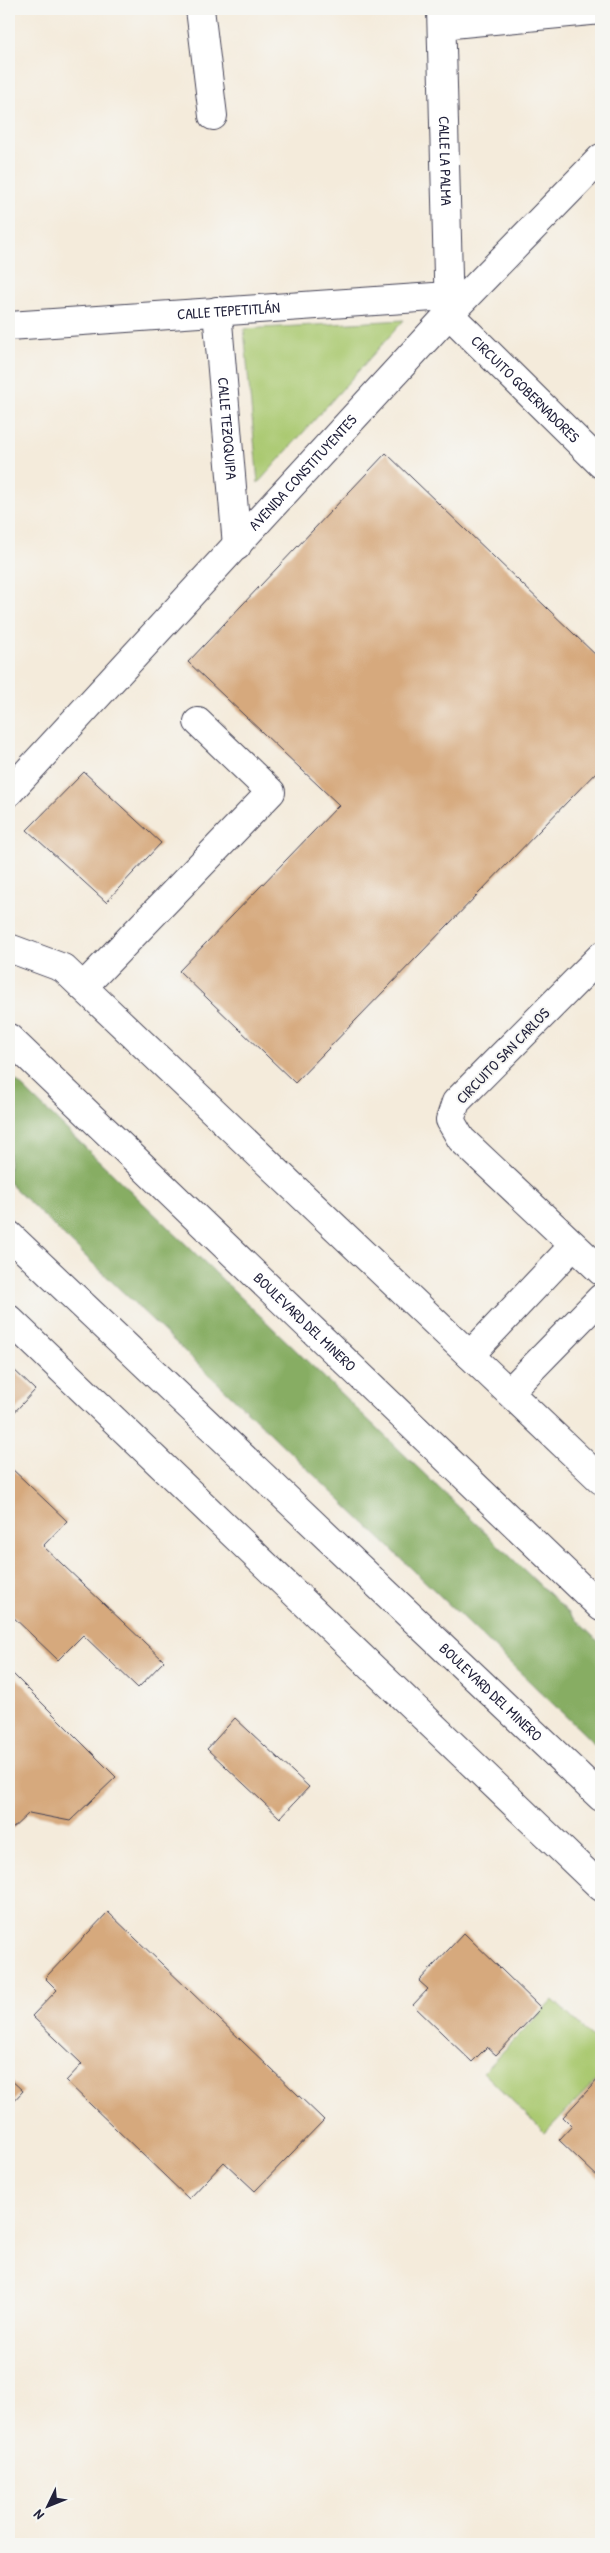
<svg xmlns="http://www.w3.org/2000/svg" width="610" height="2553" font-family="'Patrick Hand',sans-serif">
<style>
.green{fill:#aac971;stroke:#667656}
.forest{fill:#87ad63;stroke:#54684f}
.building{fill:#d6a97d}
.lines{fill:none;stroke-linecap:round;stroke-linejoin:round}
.minor-casing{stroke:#424053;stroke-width:30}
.major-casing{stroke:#424053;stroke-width:30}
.minor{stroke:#fff;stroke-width:28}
.major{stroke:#fff;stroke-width:28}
.labels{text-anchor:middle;stroke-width:4;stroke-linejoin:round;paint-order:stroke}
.street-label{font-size:15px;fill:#22223b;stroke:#f6f6f2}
</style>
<rect width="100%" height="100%" fill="#f6f6f2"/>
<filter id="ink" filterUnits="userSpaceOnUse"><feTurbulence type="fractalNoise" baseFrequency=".02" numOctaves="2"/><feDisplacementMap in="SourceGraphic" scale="10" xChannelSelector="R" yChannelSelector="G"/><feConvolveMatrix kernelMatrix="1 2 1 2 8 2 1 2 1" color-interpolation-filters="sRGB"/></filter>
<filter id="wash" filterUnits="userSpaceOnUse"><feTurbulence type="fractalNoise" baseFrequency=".0096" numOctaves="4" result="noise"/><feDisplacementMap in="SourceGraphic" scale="20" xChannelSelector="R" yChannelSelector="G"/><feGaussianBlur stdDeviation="1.12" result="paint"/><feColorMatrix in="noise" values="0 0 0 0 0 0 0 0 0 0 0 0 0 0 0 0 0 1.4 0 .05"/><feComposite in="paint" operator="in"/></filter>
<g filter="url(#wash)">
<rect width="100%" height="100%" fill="#f4ebdb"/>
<path class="green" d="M 404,320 L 258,483 L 244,329 Z
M 553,2000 L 601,2046 L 601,2075 L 545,2133 L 483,2072 Z"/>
<path class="forest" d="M 9,1074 L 601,1644 L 601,1750 L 9,1183 Z"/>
<g id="blocks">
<path class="building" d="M 386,453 L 601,660 L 601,767 L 295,1083 L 179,971 L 339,805 L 188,662 Z
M 84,772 L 161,843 L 106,902 L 27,830 Z
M 9,1365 L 35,1390 L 9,1418 Z
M 9,1466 L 67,1521 L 43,1546 L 164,1661 L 138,1688 L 83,1635 L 58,1660 L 9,1613 Z
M 9,1670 L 116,1777 L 70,1821 L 29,1813 L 9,1832 Z
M 235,1718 L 309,1787 L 280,1818 L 207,1749 Z
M 108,1912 L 324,2120 L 255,2191 L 224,2162 L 189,2199 L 66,2081 L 82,2064 L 32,2016 L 57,1990 L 45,1978 Z
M 464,1933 L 541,2008 L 496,2055 L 487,2047 L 472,2062 L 413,2005 L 428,1989 L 419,1981 Z
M 601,2076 L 601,2180 L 559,2140 L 572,2126 L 563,2117 Z
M 9,2078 L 23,2091 L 9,2106 Z"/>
</g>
</g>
<g filter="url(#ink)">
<use href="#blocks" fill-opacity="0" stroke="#424053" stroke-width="1"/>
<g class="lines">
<g class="minor-casing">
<g id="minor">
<path d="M 200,9 L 213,116"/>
<path id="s1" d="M 441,9 L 449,314 L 601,464"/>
<path d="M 442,25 L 601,10"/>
<path id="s2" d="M 217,311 L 237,546"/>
<path id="s3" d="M 9,326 L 448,296"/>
<path id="s4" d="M 9,792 L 449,314 L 601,158"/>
<path d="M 9,948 L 63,968 L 601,1480"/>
<path d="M 601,956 L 456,1102 L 450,1120 L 461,1139 L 601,1271"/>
<path d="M 83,987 L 271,792 L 198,722"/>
<path d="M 9,1319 L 601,1887"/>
<path d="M 470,1355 L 573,1246"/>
<path d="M 509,1392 L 601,1298"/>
</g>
</g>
<g class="major-casing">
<g id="major">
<path id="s5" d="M 9,1038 L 601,1607"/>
<path id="s6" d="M 9,1235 L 601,1797"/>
</g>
</g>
<use href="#minor" class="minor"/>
<use href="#major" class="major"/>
</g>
</g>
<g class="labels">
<g class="street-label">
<text dy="5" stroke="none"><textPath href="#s1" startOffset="152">CALLE LA PALMA</textPath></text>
<text dy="5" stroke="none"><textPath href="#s3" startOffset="220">CALLE TEPETITLÁN</textPath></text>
<text dy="5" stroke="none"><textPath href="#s1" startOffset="412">CIRCUITO GOBERNADORES</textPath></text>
<text dy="5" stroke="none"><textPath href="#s2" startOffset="118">CALLE TEZOQUIPA</textPath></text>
<text dy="5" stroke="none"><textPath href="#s4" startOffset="434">AVENIDA CONSTITUYENTES</textPath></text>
<text transform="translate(503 1056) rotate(-46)" y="5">CIRCUITO SAN CARLOS</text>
<text dy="5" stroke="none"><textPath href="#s5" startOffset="410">BOULEVARD DEL MINERO</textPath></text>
<text dy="5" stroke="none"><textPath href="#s6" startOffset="664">BOULEVARD DEL MINERO</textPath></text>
</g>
</g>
<rect width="610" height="2553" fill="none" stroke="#f6f6f2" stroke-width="30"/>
<g transform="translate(48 2506) rotate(227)" stroke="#f6f6f2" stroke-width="4" paint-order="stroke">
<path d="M0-4L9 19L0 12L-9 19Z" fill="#22223b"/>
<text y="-8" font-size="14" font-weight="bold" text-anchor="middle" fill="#22223b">N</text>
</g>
</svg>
